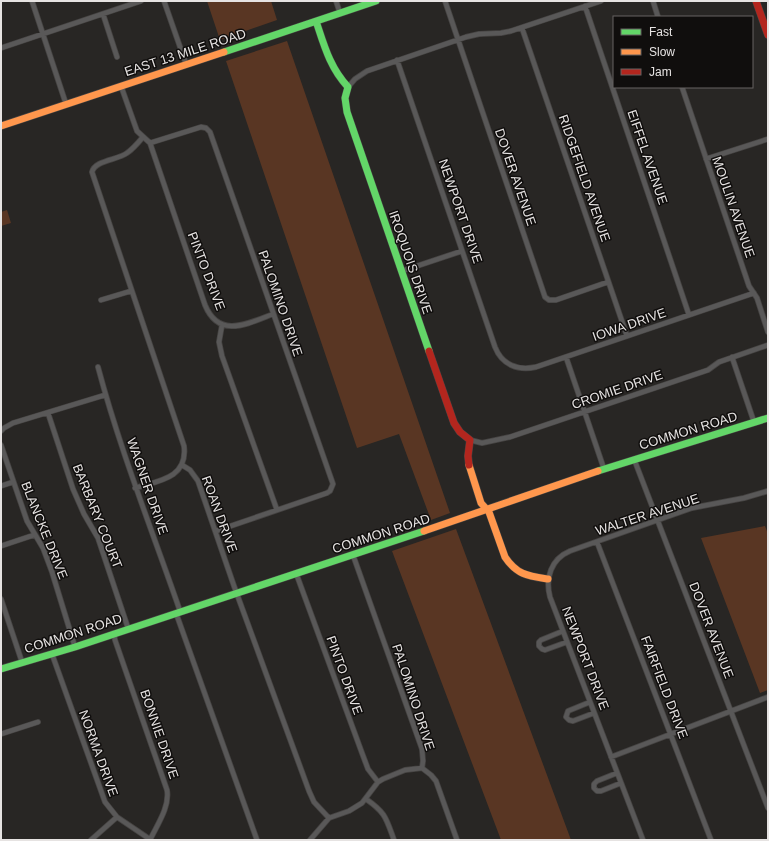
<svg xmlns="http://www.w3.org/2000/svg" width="769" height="841" font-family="Arial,sans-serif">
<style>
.green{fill:#593623}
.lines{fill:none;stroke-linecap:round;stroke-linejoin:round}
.street-casing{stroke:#464443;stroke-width:6}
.fast-casing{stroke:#464443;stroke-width:8}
.slow-casing{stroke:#464443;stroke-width:8}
.jam-casing{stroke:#464443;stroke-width:8}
.street{stroke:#595858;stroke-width:4.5}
.fast{stroke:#63d668;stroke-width:7}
.slow{stroke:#ff974d;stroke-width:7}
.jam{stroke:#b3261e;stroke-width:7}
.labels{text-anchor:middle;stroke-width:3;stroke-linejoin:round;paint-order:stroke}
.street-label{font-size:13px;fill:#e6e3e2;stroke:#100e0d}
</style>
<rect width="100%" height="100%" fill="#282624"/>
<path class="green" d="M 207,1 L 271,1 L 277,20 L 220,40 Z
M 287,41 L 450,513 L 431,520 L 399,434 L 357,448 L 226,61 Z
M 7,210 L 11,223 L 1,226 L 1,212 Z
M 765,526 L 768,534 L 768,690 L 760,693 L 701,538 Z
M 456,529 L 571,840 L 501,840 L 392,551 Z"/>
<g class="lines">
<g class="street-casing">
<path id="street" d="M 32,1 L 66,104
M 164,1 L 186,64
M 336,1 L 340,13
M 445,1 L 545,297 L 549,300 L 556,300 L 608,282
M 653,1 L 658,17
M 585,6 L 689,315
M 103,14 L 117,57
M 522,28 L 627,336
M 1,48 L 141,1
M 397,60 L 495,347 C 502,365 518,371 536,367 L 754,293
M 121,86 L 137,131 L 150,143 L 205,305 C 219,339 247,324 273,314
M 348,87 L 355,79 L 367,71 L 466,37 L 479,34 L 501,33 L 511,31 L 601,1
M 682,87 L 749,286 L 757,298 L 768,332
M 150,143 L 201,127 L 206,128 L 210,132 L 333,484 L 330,491 L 327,493 L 216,531
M 706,159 L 768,139
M 402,271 L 462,251
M 101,300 L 131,291
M 222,325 L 219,342 L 222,356 L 277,510
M 566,357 L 604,469
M 732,357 L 754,422
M 98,367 C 120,450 152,530 180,611
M 48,413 L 73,489 L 84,514 L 98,538 L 128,628
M 1,431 L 4,428 L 13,423 L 105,395
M 470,440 L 482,443 L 510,437 L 708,370 L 719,362 L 768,345
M 1,445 L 27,521 L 43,548 L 52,572 L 75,647
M 634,459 L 768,808
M 182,465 L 190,470 L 198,481 L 234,586 L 309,791 L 314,802 L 329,818
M 1,486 L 13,482
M 135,488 C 159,481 188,478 184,446 L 92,172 C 95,160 118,160 127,153 C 133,149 138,143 143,137
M 597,542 L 711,840
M 1,546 L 34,535
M 353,555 L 422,749 L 423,761 L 422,768
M 296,573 L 362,753 L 368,769 L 378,782
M 1,599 L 22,662
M 176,613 L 257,840
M 563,631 L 541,640 L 539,642 L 539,646 L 542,649 L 545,650 L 567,642
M 114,633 L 115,640 L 167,790 C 170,807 157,825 150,840
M 52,654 L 105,802 L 117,817 L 151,840
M 590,702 L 568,711 L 566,717 L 569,720 L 573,721 L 594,713
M 1,734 L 38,722
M 611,757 L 768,697
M 422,768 L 431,775 L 436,781 L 457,840
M 617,773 L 597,781 L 594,784 L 594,788 L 597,791 L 601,791 L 621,783
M 366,799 C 386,813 386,818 394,840
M 91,840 L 117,817
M 310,840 L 329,818 L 349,811 L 362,803 L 378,782 L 383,779 L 405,770 L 422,768
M 643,840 L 550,597 C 545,578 551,559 570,551 L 692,508 L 744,498 L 768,491"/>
</g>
<g class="fast-casing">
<path id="fast" d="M 316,21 C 324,45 330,68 348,87 L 345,98 L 347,112 L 429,351
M 224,52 L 376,1
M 598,471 L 768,418
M 1,669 L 75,647 L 424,531"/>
</g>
<g class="slow-casing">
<path id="slow" d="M 1,126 L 224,52
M 469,465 L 481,503 L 489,512 L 505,557 C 517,575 528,576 548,579
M 424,531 L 598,471"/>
</g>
<g class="jam-casing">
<path id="jam" d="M 756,1 L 768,35
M 429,351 L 454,423 L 460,432 L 470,440 L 468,456 L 469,465"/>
</g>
<use href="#street" class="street"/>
<use href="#fast" class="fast"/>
<use href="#slow" class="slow"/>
<use href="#jam" class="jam"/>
</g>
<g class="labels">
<g class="street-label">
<text transform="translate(185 52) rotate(-18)" y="5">EAST 13 MILE ROAD</text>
<text transform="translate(648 157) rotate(71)" y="5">EIFFEL AVENUE</text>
<text transform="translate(516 177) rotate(71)" y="5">DOVER AVENUE</text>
<text transform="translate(585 178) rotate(71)" y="5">RIDGEFIELD AVENUE</text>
<text transform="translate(734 207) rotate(71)" y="5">MOULIN AVENUE</text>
<text transform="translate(461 211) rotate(71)" y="5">NEWPORT DRIVE</text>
<text transform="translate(411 262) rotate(71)" y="5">IROQUOIS DRIVE</text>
<text transform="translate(207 271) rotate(69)" y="5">PINTO DRIVE</text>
<text transform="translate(281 303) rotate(71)" y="5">PALOMINO DRIVE</text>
<text transform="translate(629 324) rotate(-19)" y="5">IOWA DRIVE</text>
<text transform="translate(617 389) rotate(-19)" y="5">CROMIE DRIVE</text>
<text transform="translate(688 430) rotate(-17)" y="5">COMMON ROAD</text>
<text transform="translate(148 486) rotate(71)" y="5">WAGNER DRIVE</text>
<text transform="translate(220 514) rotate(70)" y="5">ROAN DRIVE</text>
<text transform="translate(647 514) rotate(-18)" y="5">WALTER AVENUE</text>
<text transform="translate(98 516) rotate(68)" y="5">BARBARY COURT</text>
<text transform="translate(45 530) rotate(68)" y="5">BLANCKE DRIVE</text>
<text transform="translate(381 533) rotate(-18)" y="5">COMMON ROAD</text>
<text transform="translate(712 630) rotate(69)" y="5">DOVER AVENUE</text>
<text transform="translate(73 633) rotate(-18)" y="5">COMMON ROAD</text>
<text transform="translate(586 658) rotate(69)" y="5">NEWPORT DRIVE</text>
<text transform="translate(345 675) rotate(70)" y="5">PINTO DRIVE</text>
<text transform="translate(665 687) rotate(69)" y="5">FAIRFIELD DRIVE</text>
<text transform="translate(414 697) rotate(72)" y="5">PALOMINO DRIVE</text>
<text transform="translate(160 734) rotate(71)" y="5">BONNIE DRIVE</text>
<text transform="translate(99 753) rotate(70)" y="5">NORMA DRIVE</text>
</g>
</g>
<rect width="769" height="841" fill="none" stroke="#e6e3e2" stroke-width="4"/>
<rect x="613" y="16" width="140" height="72" fill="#100e0d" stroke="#666362"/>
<rect x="621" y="29" width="20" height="6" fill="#63d668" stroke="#666362"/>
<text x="649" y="36" font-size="12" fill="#e6e3e2">Fast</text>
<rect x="621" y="49" width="20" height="6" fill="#ff974d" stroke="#666362"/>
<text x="649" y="56" font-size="12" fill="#e6e3e2">Slow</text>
<rect x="621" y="69" width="20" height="6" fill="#b3261e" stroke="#666362"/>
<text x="649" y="76" font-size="12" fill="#e6e3e2">Jam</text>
</svg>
